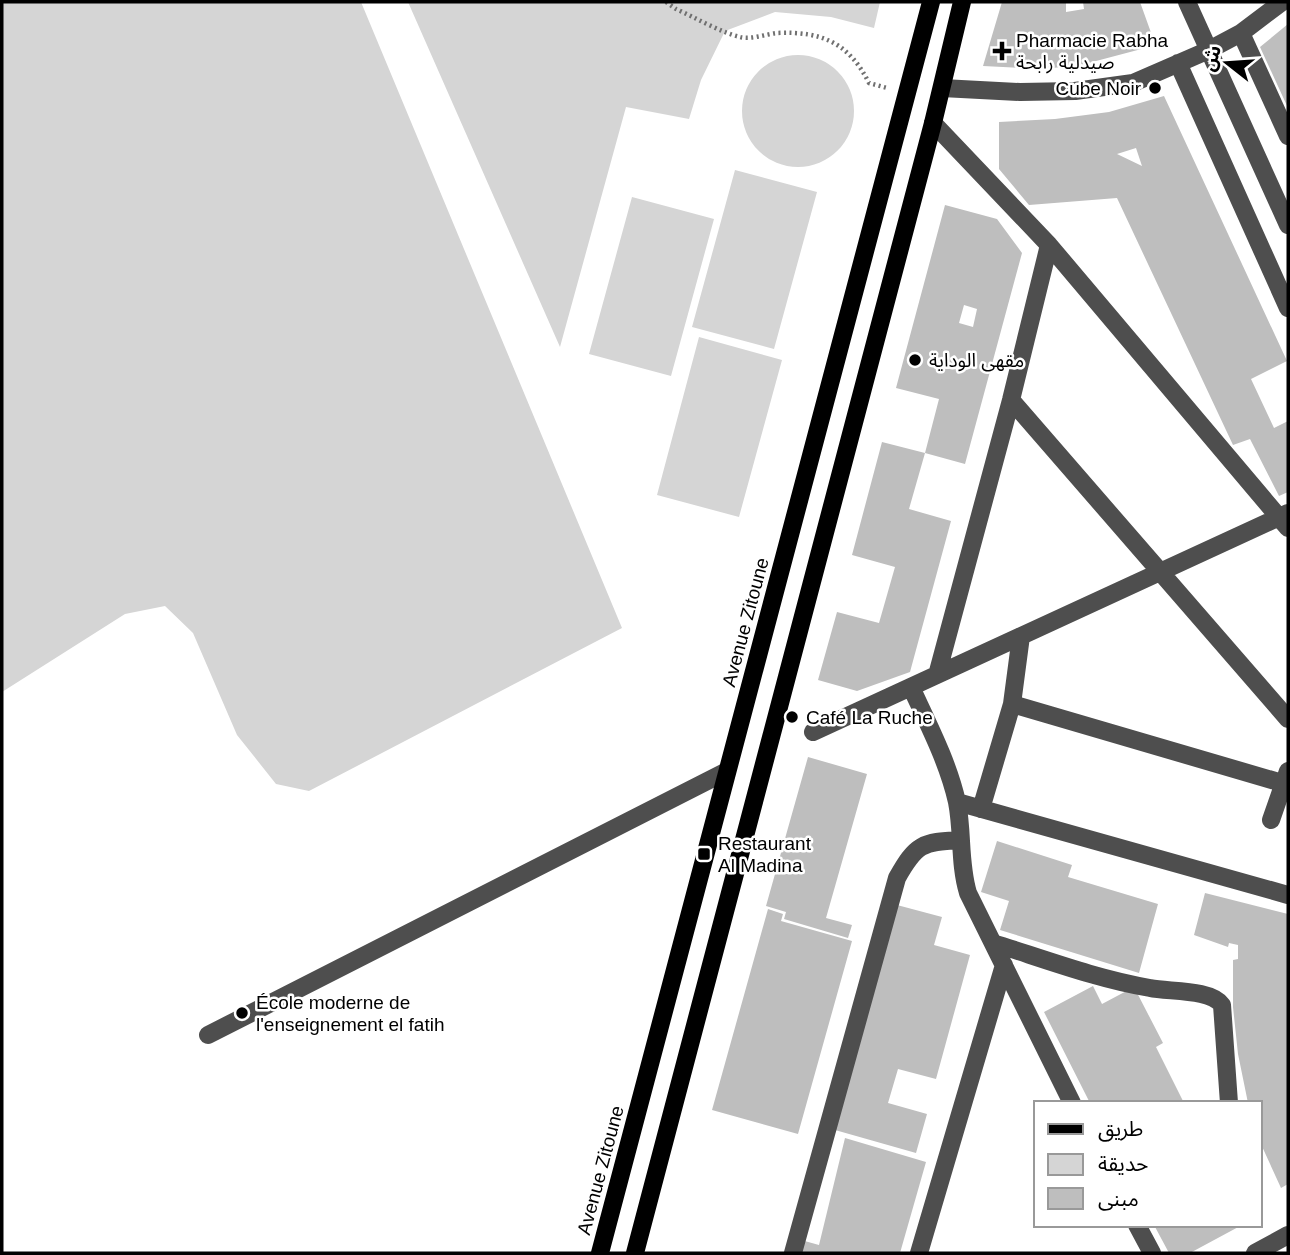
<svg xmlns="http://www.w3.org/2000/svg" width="1290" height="1255" font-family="Arial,'Noto Sans Arabic',sans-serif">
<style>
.green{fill:#d5d5d5}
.building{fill:#bebebe;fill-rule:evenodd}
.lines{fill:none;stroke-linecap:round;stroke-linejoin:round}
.path{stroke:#707070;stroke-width:4.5;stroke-dasharray:2 3.5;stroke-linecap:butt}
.minor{stroke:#4e4e4e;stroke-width:18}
.major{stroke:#000;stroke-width:18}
.poi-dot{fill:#000;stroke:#fff;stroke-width:2.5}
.labels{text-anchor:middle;stroke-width:5;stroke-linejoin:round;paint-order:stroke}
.poi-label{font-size:19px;fill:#000;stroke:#fff;text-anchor:start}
.street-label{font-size:19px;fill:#000;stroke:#fff}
</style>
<rect width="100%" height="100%" fill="#fff"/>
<path class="green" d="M 2,2 L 361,2 L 622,628 L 309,791 L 276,784 L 237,735 L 193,633 L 165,606 L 125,614 L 2,692 Z
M 408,2 L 880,2 L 874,28 L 831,17 L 775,12 L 725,31 L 701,80 L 689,119 L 626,107 L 560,347 Z
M742 111a56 56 0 1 1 112 0a56 56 0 1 1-112 0Z
M 735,170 L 817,192 L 774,349 L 692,327 Z
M 632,197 L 714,219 L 671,376 L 589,354 Z
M 699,337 L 782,360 L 739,517 L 657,495 Z"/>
<path class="building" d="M 1002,2 L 1066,2 L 1066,12 L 1084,9 L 1083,2 L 1140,2 L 1154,41 L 1149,47 L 1081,65 L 1043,69 L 983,66 Z
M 1288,24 L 1288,108 L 1260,47 Z
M 1164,96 L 1287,361 L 1251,379 L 1274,428 L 1288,421 L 1288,492 L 1279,496 L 1250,439 L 1233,445 L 1117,198 L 1029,205 L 999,169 L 999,122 L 1055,119 L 1109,112 ZM 1136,148 L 1142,166 L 1117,154 Z
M 945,205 L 997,219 L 1022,253 L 965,464 L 925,453 L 939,399 L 896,388 ZM 964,305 L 977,309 L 973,327 L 959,323 Z
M 882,442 L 925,453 L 909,509 L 951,521 L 910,672 L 857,691 L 818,680 L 837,612 L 879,623 L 895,567 L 852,555 Z
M 808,757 L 867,774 L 826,918 L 852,925 L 848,938 L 784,919 L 786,912 L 766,906 Z
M 997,841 L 1072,865 L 1068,877 L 1158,904 L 1139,973 L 1000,930 L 1009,901 L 981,892 Z
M 1205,893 L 1288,914 L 1288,1184 L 1281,1188 L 1260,1142 L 1260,1103 L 1248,1103 L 1238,1054 L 1233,1007 L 1233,960 L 1238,959 L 1238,945 L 1229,943 L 1228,947 L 1194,935 Z
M 897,905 L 942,917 L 934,945 L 970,955 L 936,1079 L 898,1069 L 888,1103 L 927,1114 L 916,1153 L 835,1130 Z
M 768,909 L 783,914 L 781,921 L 852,941 L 798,1134 L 712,1110 Z
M 1093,986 L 1102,1004 L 1134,987 L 1163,1043 L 1156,1047 L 1184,1103 L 1090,1103 L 1044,1012 Z
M 845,1138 L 926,1162 L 900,1253 L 798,1253 L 801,1240 L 819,1245 Z
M 1154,1225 L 1242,1225 L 1190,1253 L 1169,1253 Z"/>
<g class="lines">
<path class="path" d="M 666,2 L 676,9 C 694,17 722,33 740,37 C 751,40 766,34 777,33 C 822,31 849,43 869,83 L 887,88"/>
<path class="minor" d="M 1187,2 L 1288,225
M 1241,33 L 1288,136
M 1178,63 L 1288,308
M 942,88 L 1020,92 L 1075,91 L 1133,83 L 1209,50 L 1241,33 L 1282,2
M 933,123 L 1049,245 L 1288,528
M 1011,400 L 1288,719
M 937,675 L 1011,400 L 1049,245
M 911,687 C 928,724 948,762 957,802 C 963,833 959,863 968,893 L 1072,1103
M 1012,704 L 1282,783
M 813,732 L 1288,513
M 957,802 L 1288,895
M 981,809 L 1012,704 L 1021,636
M 1271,820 L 1288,771
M 993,943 C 1044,959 1097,979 1150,988 C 1169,992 1211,989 1222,1005 L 1229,1103
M 208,1035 L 727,771
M 1137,1225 L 1152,1253
M 793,1253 L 897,878 C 916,844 922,842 960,840
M 919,1253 L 1004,965
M 1255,1253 L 1288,1235"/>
<path class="major" d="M 600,1253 L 931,2
M 635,1253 L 933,123 L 962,2"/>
</g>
<g class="poi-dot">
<path d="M998.5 40.5h7v7h7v7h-7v7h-7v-7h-7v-7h7z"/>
<circle cx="1155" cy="88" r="7"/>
<circle cx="915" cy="360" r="7"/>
<circle cx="792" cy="717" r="7"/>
<rect x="697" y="847" width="14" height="14" rx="3.5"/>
<circle cx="242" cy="1013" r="7"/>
</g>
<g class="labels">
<g class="poi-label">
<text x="1016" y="47">Pharmacie Rabha<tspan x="1016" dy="22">صيدلية رابحة</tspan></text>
<text x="1141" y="95" text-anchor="end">Cube Noir</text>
<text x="929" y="367">مقهى الوداية</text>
<text x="806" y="724">Café La Ruche</text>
<text x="718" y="850">Restaurant<tspan x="718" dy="22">Al Madina</tspan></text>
<text x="256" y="1009">École moderne de<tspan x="256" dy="22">l'enseignement el fatih</tspan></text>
</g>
<g class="street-label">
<text transform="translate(745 622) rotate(-75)" y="7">Avenue Zitoune</text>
<text transform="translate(600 1170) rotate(-75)" y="7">Avenue Zitoune</text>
</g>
</g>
<rect width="1290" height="1255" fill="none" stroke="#000000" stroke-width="7"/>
<rect x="1034" y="1101" width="228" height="126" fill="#ffffff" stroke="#999999" stroke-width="2"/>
<rect x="1048" y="1124" width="35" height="10" fill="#000000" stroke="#999999" stroke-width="2"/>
<text x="1098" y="1136" font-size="21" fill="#000000">طريق</text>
<rect x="1048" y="1154" width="35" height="21" fill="#d5d5d5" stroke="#999999" stroke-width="2"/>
<text x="1098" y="1171" font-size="21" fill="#000000">حديقة</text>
<rect x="1048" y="1188" width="35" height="21" fill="#bebebe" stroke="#999999" stroke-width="2"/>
<text x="1098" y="1206" font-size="21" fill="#000000">مبنى</text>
<g transform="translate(1227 63) rotate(287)" stroke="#ffffff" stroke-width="5" paint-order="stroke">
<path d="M0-5L12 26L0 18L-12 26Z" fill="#000000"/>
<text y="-10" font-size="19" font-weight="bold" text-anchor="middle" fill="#000000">ش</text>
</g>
</svg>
